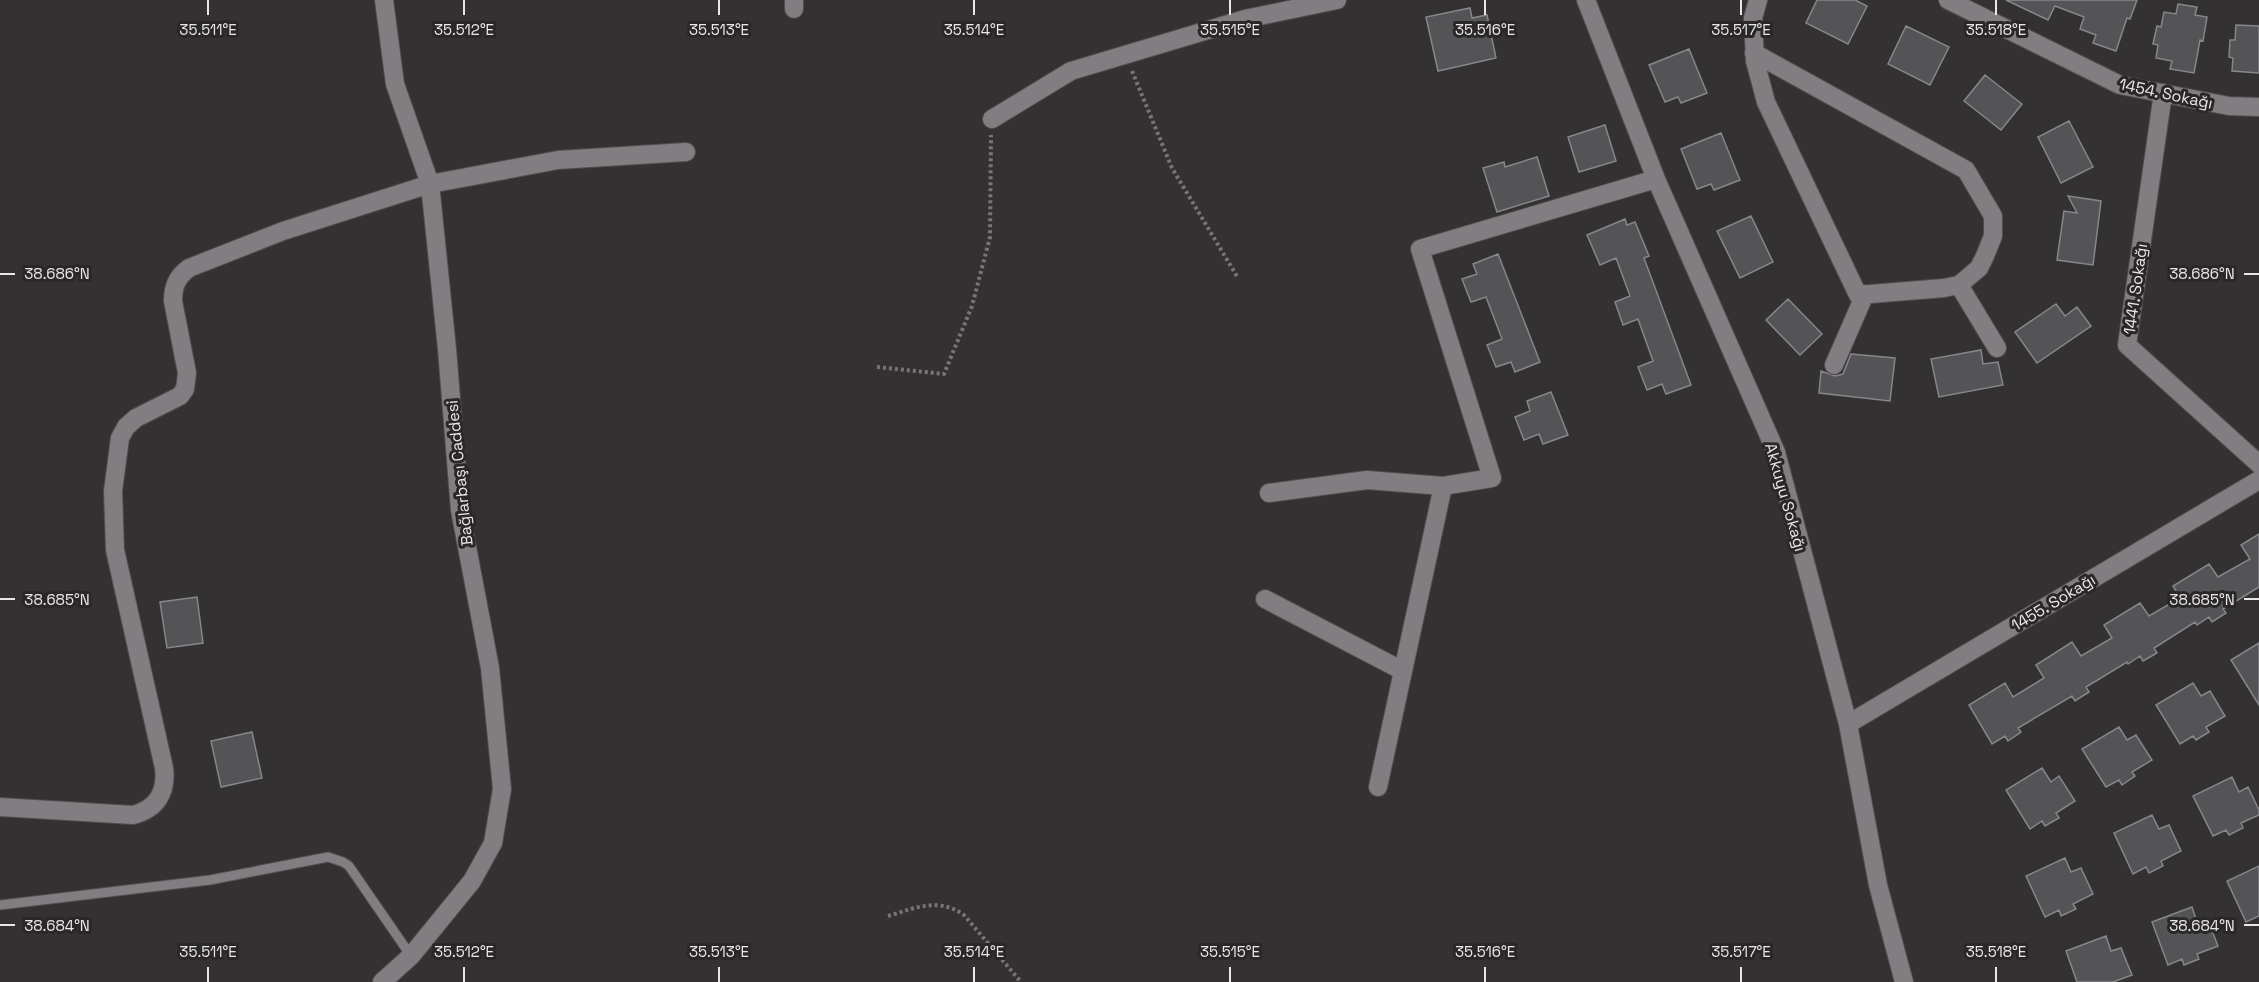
<svg xmlns="http://www.w3.org/2000/svg" width="2259" height="982" font-family="'Space Grotesk',sans-serif">
<style>
.building{fill:#545356;stroke:#87868a;stroke-width:1.5}
.lines{fill:none;stroke-linecap:round;stroke-linejoin:round}
.service-casing{stroke:#504e50;stroke-width:11}
.minor-casing{stroke:#504e50;stroke-width:20}
.path{stroke:#787577;stroke-width:4;stroke-dasharray:3 3;stroke-linecap:butt}
.service{stroke:#817d80;stroke-width:9}
.minor{stroke:#817d80;stroke-width:18}
.ticks{fill:none;stroke:#e8e6e8;stroke-width:2}
.labels{text-anchor:middle;stroke-width:6;stroke-linejoin:round;paint-order:stroke}
.street-label{font-size:16px;fill:#e8e6e8;stroke:#2a2729}
.ticks-label{font-size:15px;text-anchor:middle;fill:#e8e6e8;stroke:#2a2729;stroke-width:6;stroke-linejoin:round;paint-order:stroke}
</style>
<rect width="100%" height="100%" fill="#343133"/>
<path class="building" d="M 1817,0 L 1855,0 L 1867,6 L 1848,44 L 1806,23 Z
M 2006,0 L 2137,0 L 2130,19 L 2127,18 L 2116,51 L 2093,43 L 2096,35 L 2080,29 L 2084,17 L 2055,6 L 2048,20 Z
M 2178,4 L 2197,7 L 2195,15 L 2207,17 L 2203,41 L 2200,40 L 2194,73 L 2170,69 L 2172,61 L 2156,58 L 2158,45 L 2153,44 L 2157,26 L 2161,27 L 2164,12 L 2176,14 Z
M 1470,8 L 1472,18 L 1487,15 L 1496,58 L 1438,71 L 1426,17 Z
M 2236,25 L 2259,26 L 2259,73 L 2232,71 L 2233,58 L 2229,57 L 2230,40 L 2235,40 Z
M 1906,26 L 1949,47 L 1930,85 L 1888,64 Z
M 1689,49 L 1707,93 L 1681,103 L 1678,97 L 1665,102 L 1649,65 Z
M 1985,75 L 2022,104 L 2001,130 L 1964,101 Z
M 2069,121 L 2093,167 L 2061,183 L 2038,137 Z
M 1605,125 L 1616,161 L 1579,172 L 1568,137 Z
M 1721,133 L 1740,180 L 1714,190 L 1711,184 L 1697,189 L 1681,149 Z
M 1537,157 L 1549,196 L 1497,212 L 1483,168 L 1504,162 L 1505,167 Z
M 2068,196 L 2101,201 L 2093,265 L 2057,260 L 2064,211 L 2077,213 Z
M 1751,216 L 1773,262 L 1740,278 L 1717,231 Z
M 1625,219 L 1627,225 L 1635,222 L 1649,256 L 1644,258 L 1691,385 L 1666,394 L 1662,384 L 1647,390 L 1638,367 L 1653,361 L 1638,319 L 1623,325 L 1615,302 L 1630,296 L 1616,258 L 1600,265 L 1587,235 Z
M 1498,254 L 1540,362 L 1515,372 L 1511,362 L 1496,367 L 1487,345 L 1502,339 L 1486,297 L 1471,302 L 1462,279 L 1477,274 L 1473,264 Z
M 1788,299 L 1822,334 L 1800,355 L 1766,320 Z
M 2056,304 L 2065,316 L 2077,307 L 2091,326 L 2037,363 L 2015,332 Z
M 1981,350 L 1983,364 L 1998,362 L 2003,385 L 1939,397 L 1931,359 Z
M 1851,354 L 1895,358 L 1890,401 L 1819,393 L 1821,371 L 1835,376 L 1843,374 Z
M 1551,392 L 1568,435 L 1543,444 L 1539,434 L 1524,440 L 1515,417 L 1530,411 L 1527,401 Z
M 2259,534 L 2259,587 L 2223,609 L 2226,613 L 2212,622 L 2209,617 L 2197,625 L 2195,622 L 2154,648 L 2157,653 L 2143,661 L 2140,656 L 2128,664 L 2127,662 L 2086,687 L 2089,692 L 2075,701 L 2072,696 L 2018,728 L 2021,732 L 2008,741 L 2005,736 L 1992,744 L 1969,705 L 2005,683 L 2013,697 L 2044,678 L 2036,665 L 2072,642 L 2081,656 L 2112,638 L 2104,625 L 2140,603 L 2149,616 L 2180,598 L 2173,586 L 2209,564 L 2218,577 L 2250,559 L 2241,545 Z
M 197,597 L 203,643 L 167,648 L 160,602 Z
M 2259,643 L 2259,705 L 2231,660 Z
M 2193,683 L 2201,696 L 2210,691 L 2225,716 L 2206,727 L 2209,732 L 2196,740 L 2193,736 L 2180,744 L 2156,705 Z
M 2119,727 L 2127,740 L 2136,735 L 2152,760 L 2132,772 L 2135,776 L 2122,785 L 2119,780 L 2106,787 L 2082,749 Z
M 252,732 L 262,778 L 221,787 L 211,741 Z
M 2042,768 L 2051,782 L 2059,776 L 2075,801 L 2056,813 L 2059,818 L 2045,826 L 2042,821 L 2030,829 L 2006,790 Z
M 2232,777 L 2239,792 L 2248,787 L 2259,810 L 2259,815 L 2241,823 L 2243,828 L 2229,835 L 2226,830 L 2213,836 L 2193,796 Z
M 2152,815 L 2159,829 L 2169,825 L 2181,851 L 2161,861 L 2163,866 L 2149,873 L 2146,867 L 2133,874 L 2114,833 Z
M 2065,858 L 2071,872 L 2081,868 L 2093,894 L 2073,904 L 2076,909 L 2061,916 L 2059,910 L 2045,917 L 2026,876 Z
M 2259,866 L 2259,916 L 2246,922 L 2227,881 Z
M 2192,907 L 2197,922 L 2207,918 L 2218,946 L 2197,954 L 2199,959 L 2184,965 L 2182,959 L 2168,965 L 2152,922 Z
M 2106,936 L 2111,951 L 2121,948 L 2132,975 L 2113,982 L 2077,982 L 2066,951 Z"/>
<g class="lines">
<g class="service-casing">
<path id="service" d="M 0,905 L 210,880 L 328,857 L 343,862 L 349,866 L 411,956"/>
</g>
<g class="minor-casing">
<path id="minor" d="M 794,0 L 794,9
M 1586,0 L 1656,179 L 1776,452 L 1848,724 L 1878,885 L 1904,982
M 1948,0 L 2120,85 L 2229,106 L 2259,107
M 1754,53 L 1966,170 L 1993,216 L 1993,236 L 1985,256 L 1979,268 L 1959,285 L 1944,288 L 1858,295 L 1766,102 L 1755,61 L 1753,18 L 1758,0
M 2163,93 L 2127,345 L 2259,464
M 992,119 L 1071,71 L 1245,19 L 1337,0
M 1959,285 L 1997,348
M 1834,365 L 1865,294
M 1269,493 L 1367,480 L 1443,486
M 1265,599 L 1403,671
M 1848,724 L 2259,480
M 1378,787 L 1443,486 L 1492,478 L 1420,249 L 1656,179
M 0,807 L 133,815 C 157,809 167,792 164,768 L 115,550 L 113,491 L 120,438 L 126,427 L 136,418 L 180,396 L 185,389 L 187,373 L 173,301 C 173,286 177,277 189,268 L 283,231 L 430,184 L 558,160 L 686,152
M 382,982 L 411,956 L 472,881 L 493,843 L 502,789 L 490,668 L 460,510 L 447,349 L 430,184 L 395,84 L 384,0"/>
</g>
<path class="path" d="M 1132,71 L 1172,168 L 1238,278
M 877,367 L 944,374 L 972,306 L 990,237 L 991,135
M 888,916 C 915,908 939,897 964,915 L 1021,982"/>
<use href="#service" class="service"/>
<use href="#minor" class="minor"/>
</g>
<path class="ticks" d="M 208,0 L 208,15M 464,0 L 464,15M 719,0 L 719,15M 974,0 L 974,15M 1230,0 L 1230,15M 1485,0 L 1485,15M 1741,0 L 1741,15M 1996,0 L 1996,15M 0,274 L 15,274M 2244,274 L 2259,274M 0,599 L 15,599M 2244,599 L 2259,599M 0,925 L 15,925M 2244,925 L 2259,925M 208,967 L 208,982M 464,967 L 464,982M 719,967 L 719,982M 974,967 L 974,982M 1230,967 L 1230,982M 1485,967 L 1485,982M 1741,967 L 1741,982M 1996,967 L 1996,982"/>
<g class="labels">
<g class="street-label">
<text transform="translate(2166 93) rotate(12)" y="6">1454. Sokağı</text>
<text transform="translate(2135 289) rotate(-82)" y="6">1441. Sokağı</text>
<text transform="translate(459 473) rotate(-96)" y="6">Bağlarbaşı Caddesi</text>
<text transform="translate(1786 497) rotate(74)" y="6">Akkuyu Sokağı</text>
<text transform="translate(2053 602) rotate(-31)" y="6">1455. Sokağı</text>
</g>
</g>
<g class="ticks-label">
<text x="208" y="35">35.511°E</text>
<text x="464" y="35">35.512°E</text>
<text x="719" y="35">35.513°E</text>
<text x="974" y="35">35.514°E</text>
<text x="1230" y="35">35.515°E</text>
<text x="1485" y="35">35.516°E</text>
<text x="1741" y="35">35.517°E</text>
<text x="1996" y="35">35.518°E</text>
<text x="57" y="279">38.686°N</text>
<text x="2202" y="279">38.686°N</text>
<text x="57" y="605">38.685°N</text>
<text x="2202" y="605">38.685°N</text>
<text x="57" y="931">38.684°N</text>
<text x="2202" y="931">38.684°N</text>
<text x="208" y="957">35.511°E</text>
<text x="464" y="957">35.512°E</text>
<text x="719" y="957">35.513°E</text>
<text x="974" y="957">35.514°E</text>
<text x="1230" y="957">35.515°E</text>
<text x="1485" y="957">35.516°E</text>
<text x="1741" y="957">35.517°E</text>
<text x="1996" y="957">35.518°E</text>
</g>
</svg>
